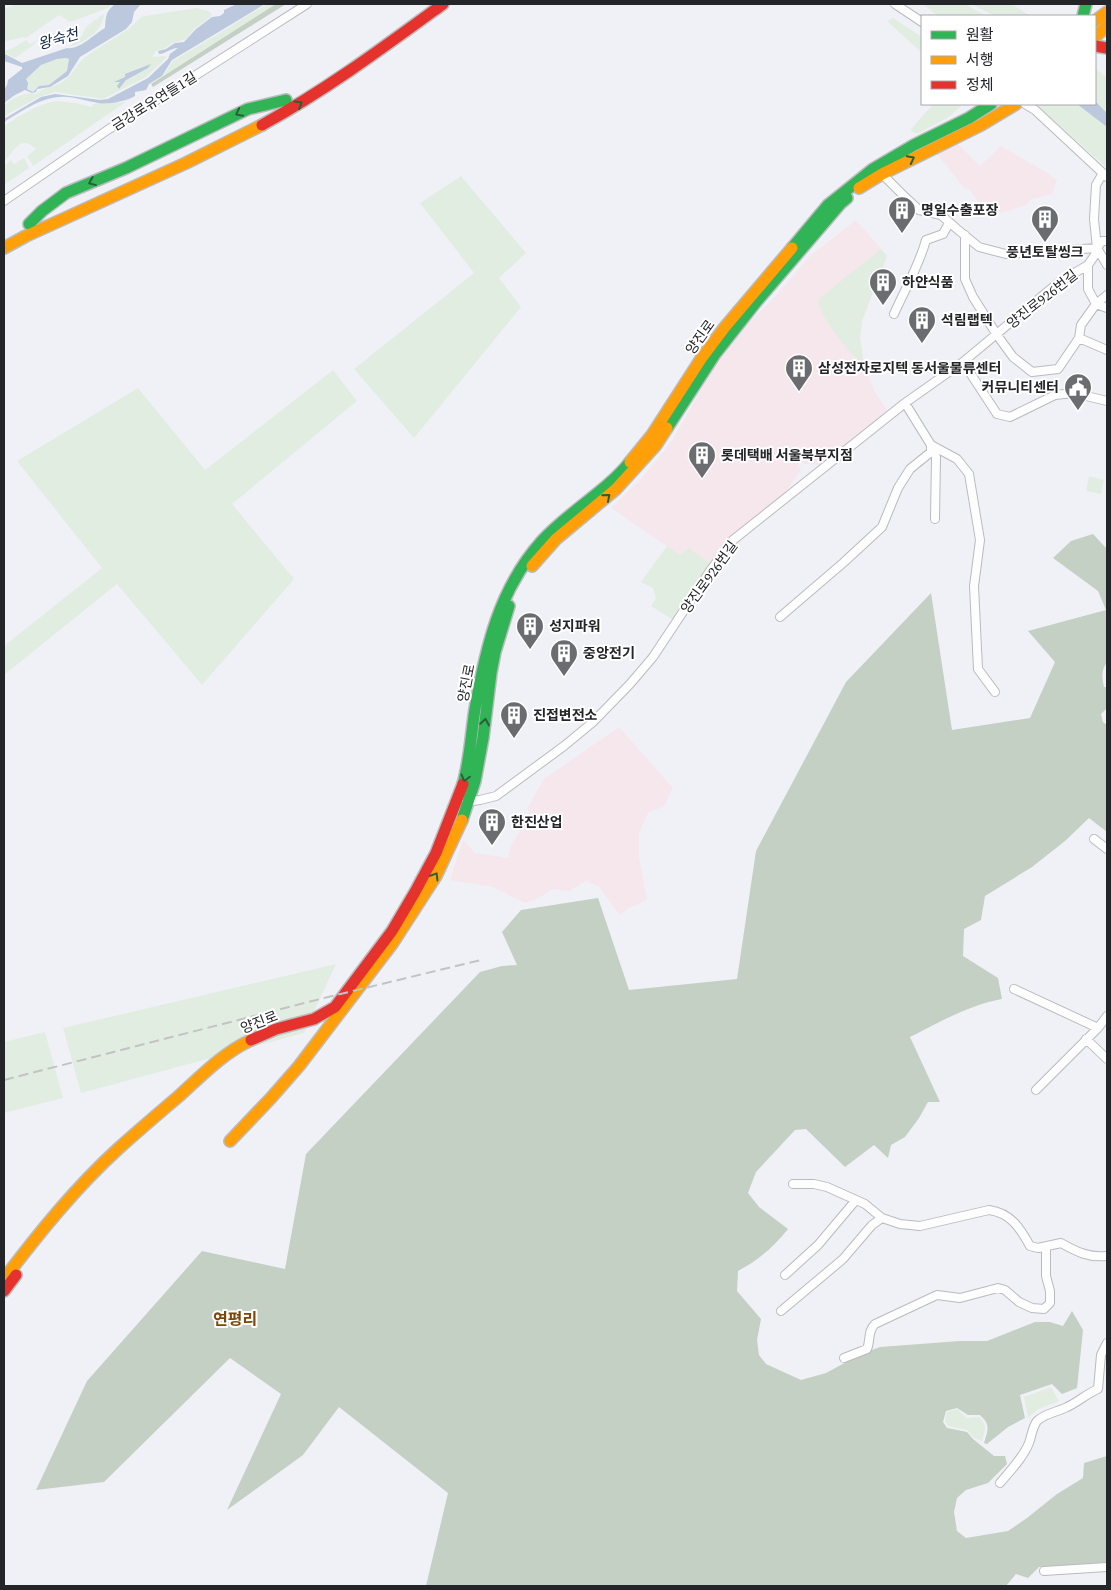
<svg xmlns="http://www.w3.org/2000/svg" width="1111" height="1590" font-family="'Source Serif 4','Noto Sans KR',serif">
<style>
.industrial{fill:#f5e7eb}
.green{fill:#e2ede2}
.forest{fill:#c4d0c3}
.water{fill:#bbc8dd;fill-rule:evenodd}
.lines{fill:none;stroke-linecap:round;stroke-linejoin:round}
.street-casing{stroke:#babbbe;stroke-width:10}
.fast-casing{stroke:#babbbe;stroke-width:14}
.slow-casing{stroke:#babbbe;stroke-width:14}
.jam-casing{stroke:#babbbe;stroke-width:14}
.street{stroke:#fdfdfe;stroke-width:8}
.fast{stroke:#30b455;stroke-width:11}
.slow{stroke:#ff9f0a;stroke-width:11}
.jam{stroke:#e5322d;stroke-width:11}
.rail{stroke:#c3c3c4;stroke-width:2;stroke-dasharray:10 5;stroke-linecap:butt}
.oneway{stroke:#295e3a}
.labels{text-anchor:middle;stroke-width:4;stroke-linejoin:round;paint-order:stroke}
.street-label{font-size:14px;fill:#242528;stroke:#fff}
.poi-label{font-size:14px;font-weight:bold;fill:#242528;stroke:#fff;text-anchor:start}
.water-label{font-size:15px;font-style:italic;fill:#10284d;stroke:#fff}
.quarter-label{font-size:16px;font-weight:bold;fill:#7d4807;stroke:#fff}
</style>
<rect width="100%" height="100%" fill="#f0f1f6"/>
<path class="industrial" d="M 957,143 L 980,166 L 1001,146 L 1044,171 L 1057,180 L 1052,194 L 1030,200 L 1026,205 L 1006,212 L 982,215 L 981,207 L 977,200 L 969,189 L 965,189 L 936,153 Z
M 856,220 L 887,256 L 862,321 L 860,338 L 864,365 L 874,390 L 888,412 L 821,465 L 804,464 L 797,461 L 801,470 L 784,494 L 758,516 L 732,534 L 711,564 L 689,549 L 680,555 L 611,508 L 642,478 L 672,441 L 727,344 L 775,297 L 810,256 Z
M 619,727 L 673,788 L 664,806 L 648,813 L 639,833 L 639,857 L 647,900 L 629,908 L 620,915 L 598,886 L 586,881 L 569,891 L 553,889 L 537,899 L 525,903 L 493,887 L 450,880 L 463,840 L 475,853 L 508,858 L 511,846 L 529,814 L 528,807 L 544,779 Z"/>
<path class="green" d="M 16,4 L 112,4 L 108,8 L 70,22 L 59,15 L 26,38 L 23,37 L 4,42 L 4,9 Z
M 267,4 L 276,4 L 163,76 L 173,61 Z
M 923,4 L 967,4 L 970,7 L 986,16 L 938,16 Z
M 971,4 L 1012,4 L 1030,16 L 995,16 Z
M 196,8 L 209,11 L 212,14 L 210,17 L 194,29 L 186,39 L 173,43 L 165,48 L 156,51 L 152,57 L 167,56 L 161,63 L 146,77 L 103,99 L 55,92 L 39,97 L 4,116 L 4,105 C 15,98 22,92 35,94 C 45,87 57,87 66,79 C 72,75 75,67 81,61 C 96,47 116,39 132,26 C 136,22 139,18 144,16 Z
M 105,13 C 103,18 102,25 98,29 C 92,38 79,44 69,47 L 82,36 C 84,25 96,20 105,13 Z
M 893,18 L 922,37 L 922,53 L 887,21 Z
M 39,39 L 32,46 L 15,58 L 5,53 L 4,55 L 4,51 L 11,49 L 26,40 L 30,44 Z
M 66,58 L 69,59 L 67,71 L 49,85 L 39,86 L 33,92 L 27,89 L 26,79 L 41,65 L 57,59 Z
M 1095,68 L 1107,78 L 1107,168 L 1035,104 L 1095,104 Z
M 56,101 L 75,103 L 92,107 L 93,104 L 126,102 L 33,166 L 27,156 L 36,149 C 19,134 15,151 4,162 L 4,126 C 21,115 36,105 56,101 Z
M 933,104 L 960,104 L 961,106 L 949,117 L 917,134 L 910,130 Z
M 24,158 L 29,168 L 4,185 L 4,166 L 11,160 L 14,164 Z
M 461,176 L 526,253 L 499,278 L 521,307 L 414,438 L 354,369 L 474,273 L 420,203 Z
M 881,249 L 887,256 L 862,321 L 860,338 L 864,365 C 847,351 827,325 818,304 L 821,297 Z
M 333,370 L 357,401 L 232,504 L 294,579 L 202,685 L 117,584 L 4,675 L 4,646 L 102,568 L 17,461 L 138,388 L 205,470 Z
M 1089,476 L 1104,480 L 1101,494 L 1086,491 Z
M 667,546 L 680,555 L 689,548 L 711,564 L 673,620 L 651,606 L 656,598 L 653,588 L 641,582 Z
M 336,964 L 304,1033 L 81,1093 L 63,1028 Z
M 45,1032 L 63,1098 L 4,1113 L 4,1042 Z
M 1051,1387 L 1059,1401 L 1037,1410 L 1028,1418 L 1024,1397 Z
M 957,1409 L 967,1418 L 979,1417 C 988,1425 985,1430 982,1441 L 974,1438 L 967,1430 L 948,1426 L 945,1421 L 947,1412 Z"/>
<path class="forest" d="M 276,4 L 286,4 L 153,87 L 151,84 Z
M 1093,534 L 1107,549 L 1107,662 C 1101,670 1102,678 1104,687 L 1107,687 L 1107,708 L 1101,714 L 1103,722 L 1107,725 L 1107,832 L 1089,818 L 1065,841 L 1032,867 L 985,896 L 981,920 L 964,929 L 963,956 L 998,978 L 1002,999 C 969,1005 940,1022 910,1037 L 940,1102 L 928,1102 L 919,1118 L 905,1137 L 891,1145 L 888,1158 L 874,1145 L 845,1167 L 806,1129 L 795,1130 L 756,1172 L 748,1193 L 759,1207 L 788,1229 C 774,1247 758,1260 738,1271 L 737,1291 L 761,1319 L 757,1340 L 759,1355 L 766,1364 L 801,1380 L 826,1373 L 861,1354 L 880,1347 L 960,1341 L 987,1341 L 1035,1322 L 1050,1322 L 1063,1326 L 1072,1311 L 1083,1330 L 1077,1388 L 1062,1394 L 1052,1384 L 1020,1395 L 1025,1418 L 1008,1427 L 987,1444 L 984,1443 C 988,1430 991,1425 980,1415 L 968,1415 L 957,1408 L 946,1411 L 943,1422 L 947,1428 L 967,1432 L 973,1439 L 994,1456 L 1005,1456 L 1007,1464 L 988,1483 L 966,1490 L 957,1498 L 954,1512 L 957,1531 L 966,1538 L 1008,1531 L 1027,1518 L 1057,1494 L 1083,1478 L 1084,1463 L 1107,1456 L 1107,1563 L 1039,1567 L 1028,1578 L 1016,1574 L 1006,1586 L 426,1586 L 448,1493 L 339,1407 L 303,1455 L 227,1510 L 281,1394 L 230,1358 L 104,1482 L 36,1490 L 87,1381 L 202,1251 L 285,1269 L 306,1154 L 480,972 L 502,966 L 517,965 L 502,932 L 521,910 L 598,898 L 629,990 L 737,979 L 756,851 L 846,682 L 931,593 L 952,730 L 1030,718 L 1055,662 L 1028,631 L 1106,610 L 1098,591 L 1053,558 L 1071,541 Z"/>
<path class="water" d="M 115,4 L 141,4 L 134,12 L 132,22 L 126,29 L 80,57 L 68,76 L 50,87 L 37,89 L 36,92 L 32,93 L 25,90 L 15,95 L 4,103 L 4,90 L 7,85 L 8,80 L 22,69 L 22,67 L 4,61 L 5,54 L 22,63 L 67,48 C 80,50 94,34 105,28 C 106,17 105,12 115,4 ZM 66,58 L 69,59 L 67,71 L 49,85 L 39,86 L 33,92 L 27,89 L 28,83 L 26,79 L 41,65 L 57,59 Z
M 237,4 L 265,4 L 172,60 L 162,76 L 149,84 L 146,90 L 135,92 L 135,96 C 127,101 107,105 98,103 C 85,101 73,96 60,97 C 39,98 21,112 4,122 L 4,119 L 41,97 L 55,94 L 100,100 L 108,99 L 148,78 L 168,59 L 170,54 L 178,48 C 170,48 166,54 159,54 L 158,51 L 166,49 L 175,43 L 184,42 L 196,29 L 212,17 L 220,16 L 224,13 L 224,10 Z
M 151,64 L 148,68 L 126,80 L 119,89 L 117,86 L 120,82 L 114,82 L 125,77 L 125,74 Z
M 1095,101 L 1107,113 L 1107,127 L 1077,104 L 1095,104 Z"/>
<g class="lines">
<g class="street-casing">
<path id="street" d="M 895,4 L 922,22
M 1025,104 L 1035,110 L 1107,177
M 1103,173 L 1096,185 L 1094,219 L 1097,248 L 1107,265
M 882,174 L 905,197 L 919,210 L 941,215 L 957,229 L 979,247 L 1006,254 L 1097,248 L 1102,241 L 1107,241
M 4,201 L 109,129 L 168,93 L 307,4
M 965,235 L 965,279 L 973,297 L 997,335 L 1013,357 L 1032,372 L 1058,369 L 1079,338 L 1081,325 L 1096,304 L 1088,289 L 1088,265
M 1107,295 L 1096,304 L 1107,308
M 894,314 C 905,289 919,266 926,240 L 943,234 L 949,223
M 1079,338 L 1107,350
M 963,362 L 997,414 L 1010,417 L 1055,395 L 1074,393 L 1107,401
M 931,445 L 957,459 L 969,474 L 980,540 L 974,586 L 978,669 L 995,692
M 932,447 L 936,457 L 935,519
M 780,617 L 843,563 L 882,527 L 898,488 L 910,469 L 931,452 L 931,445 L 905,403
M 466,802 L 480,800 L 496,796 L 564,746 L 593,722 L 630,684 L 653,657 L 710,571 L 733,540 L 905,403 L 963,362 L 1059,282 L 1088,265 L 1097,252 L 1097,248
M 1094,839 L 1107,849
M 1014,989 L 1098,1028
M 1086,1039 L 1107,1059
M 1036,1090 L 1098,1028 L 1107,1016
M 793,1184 L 814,1184 L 827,1187 L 865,1204 L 882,1218 L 900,1224 L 920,1226 L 989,1210 C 1011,1213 1020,1228 1030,1246 L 1038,1248 L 1061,1243 C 1077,1252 1089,1258 1107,1256
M 785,1275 L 818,1245 L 856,1200
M 781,1311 L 843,1259 L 872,1225 L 882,1218
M 844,1358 L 867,1349 C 871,1340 867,1332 875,1324 L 937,1295 L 960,1298 L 998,1288 L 1005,1290 L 1019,1302 L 1032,1308 L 1044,1309 L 1050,1303 L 1050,1291 L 1046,1276 L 1046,1247
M 1000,1483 C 1010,1471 1023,1458 1029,1443 C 1032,1435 1032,1428 1037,1421 C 1044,1414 1056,1412 1065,1408 C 1077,1403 1086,1394 1098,1389 L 1101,1355 L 1107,1343
M 1044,1571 L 1107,1567"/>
</g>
<g class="fast-casing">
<path id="fast" d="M 1083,16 L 1086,4
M 29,224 L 42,211 L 66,193 L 126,168 L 248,109 L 286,100
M 792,248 L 828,205 L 873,169 L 914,145 L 969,118 L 991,104
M 667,428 L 715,354 L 756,302 L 841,203 L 847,198
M 463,784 C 470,760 471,734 475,709 C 486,647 499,589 542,541 C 567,513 607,491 630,462
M 462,820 L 475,781 L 483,738 L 491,673 L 495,652 L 509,606"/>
</g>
<g class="slow-casing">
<path id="slow" d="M 1095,21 L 1107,12
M 1095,37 L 1107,26
M 859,188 L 882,174 L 981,125 L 1016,104
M 4,248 L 26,236 L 186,163 L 262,125
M 630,462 L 652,435 L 701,359 L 725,327 L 792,248
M 532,566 L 556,539 L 616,489 L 656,445 L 667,428
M 230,1141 L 271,1098 L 299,1066 L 392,944 L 436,876 L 462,820
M 4,1279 C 39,1233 76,1187 119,1148 C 139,1130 159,1113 179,1096 C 201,1076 223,1053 251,1040"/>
</g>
<g class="jam-casing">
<path id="jam" d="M 1095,46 L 1107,48
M 262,125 C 326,90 384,47 443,4
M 251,1040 L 276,1029 L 314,1019 L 335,1007 L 392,931 L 415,892 L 436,853 L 463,784
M 4,1291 L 16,1275"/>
</g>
<use href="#street" class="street"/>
<use href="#fast" class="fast"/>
<use href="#slow" class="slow"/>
<use href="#jam" class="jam"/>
<path class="rail" d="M 4,1080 L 328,997 L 481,960"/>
</g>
<defs><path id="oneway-chevron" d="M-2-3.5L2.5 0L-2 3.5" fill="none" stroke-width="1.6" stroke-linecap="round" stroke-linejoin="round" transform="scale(1.25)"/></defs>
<g class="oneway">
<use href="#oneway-chevron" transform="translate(299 104) rotate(-31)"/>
<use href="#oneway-chevron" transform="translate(239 113) rotate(153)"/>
<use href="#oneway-chevron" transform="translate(911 159) rotate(-27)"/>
<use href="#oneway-chevron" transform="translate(92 182) rotate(158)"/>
<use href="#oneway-chevron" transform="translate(607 497) rotate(-40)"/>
<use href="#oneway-chevron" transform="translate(485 722) rotate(-81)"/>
<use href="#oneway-chevron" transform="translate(465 778) rotate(105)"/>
<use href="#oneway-chevron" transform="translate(435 876) rotate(-59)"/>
</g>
<defs>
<g id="building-pin" transform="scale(1.4375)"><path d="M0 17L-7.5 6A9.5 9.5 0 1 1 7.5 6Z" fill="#6b6c70" stroke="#fff"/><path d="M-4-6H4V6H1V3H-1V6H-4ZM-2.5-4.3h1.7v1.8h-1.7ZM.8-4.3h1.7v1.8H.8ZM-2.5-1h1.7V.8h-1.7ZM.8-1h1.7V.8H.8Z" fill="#fff"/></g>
<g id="civic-pin" transform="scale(1.4375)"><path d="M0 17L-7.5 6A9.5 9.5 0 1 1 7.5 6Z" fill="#6b6c70" stroke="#fff"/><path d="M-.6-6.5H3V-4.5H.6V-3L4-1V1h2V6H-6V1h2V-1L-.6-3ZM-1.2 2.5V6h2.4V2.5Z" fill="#fff"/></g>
</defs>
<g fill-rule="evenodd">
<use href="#building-pin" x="902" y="210"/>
<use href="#building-pin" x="1045" y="219"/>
<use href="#building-pin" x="883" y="282"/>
<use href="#building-pin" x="922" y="320"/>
<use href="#building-pin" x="799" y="368"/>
<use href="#civic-pin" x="1078" y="387"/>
<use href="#building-pin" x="702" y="455"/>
<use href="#building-pin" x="530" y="626"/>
<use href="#building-pin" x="564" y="653"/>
<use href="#building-pin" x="514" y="715"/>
<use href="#building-pin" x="492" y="822"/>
</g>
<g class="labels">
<g class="street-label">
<text transform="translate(154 101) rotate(-32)" y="5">금강로유연들1길</text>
<text transform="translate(1042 299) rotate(-38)" y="5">양진로926번길</text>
<text transform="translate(700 337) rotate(-54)" y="5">양진로</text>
<text transform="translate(709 577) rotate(-54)" y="5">양진로926번길</text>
<text transform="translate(466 683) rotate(-79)" y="5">양진로</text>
<text transform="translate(259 1022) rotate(-21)" y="5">양진로</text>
</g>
<g class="poi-label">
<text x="921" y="215">명일수출포장</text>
<text x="1045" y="257" text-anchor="middle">풍년토탈씽크</text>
<text x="902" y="287">하얀식품</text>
<text x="941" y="325">석림랩텍</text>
<text x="818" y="373">삼성전자로지텍 동서울물류센터</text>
<text x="1059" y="392" text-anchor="end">커뮤니티센터</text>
<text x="721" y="460">롯데택배 서울북부지점</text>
<text x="549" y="631">성지파워</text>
<text x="583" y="658">중앙전기</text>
<text x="533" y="720">진접변전소</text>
<text x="511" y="827">한진산업</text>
</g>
<g class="water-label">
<text transform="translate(58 39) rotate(-16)" y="5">왕숙천</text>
</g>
<g class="quarter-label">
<text x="235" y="1325">연평리</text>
</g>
</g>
<rect width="1111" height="1590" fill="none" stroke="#242528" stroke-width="10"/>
<rect x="921" y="15" width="175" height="90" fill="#ffffff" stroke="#a7a8a9"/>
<rect x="931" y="31" width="25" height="8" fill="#30b455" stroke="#a7a8a9"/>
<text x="966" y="40" font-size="15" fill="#242528">원활</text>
<rect x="931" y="56" width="25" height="8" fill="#ff9f0a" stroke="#a7a8a9"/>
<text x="966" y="65" font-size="15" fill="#242528">서행</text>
<rect x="931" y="81" width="25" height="8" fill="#e5322d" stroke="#a7a8a9"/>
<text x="966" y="90" font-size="15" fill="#242528">정체</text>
</svg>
